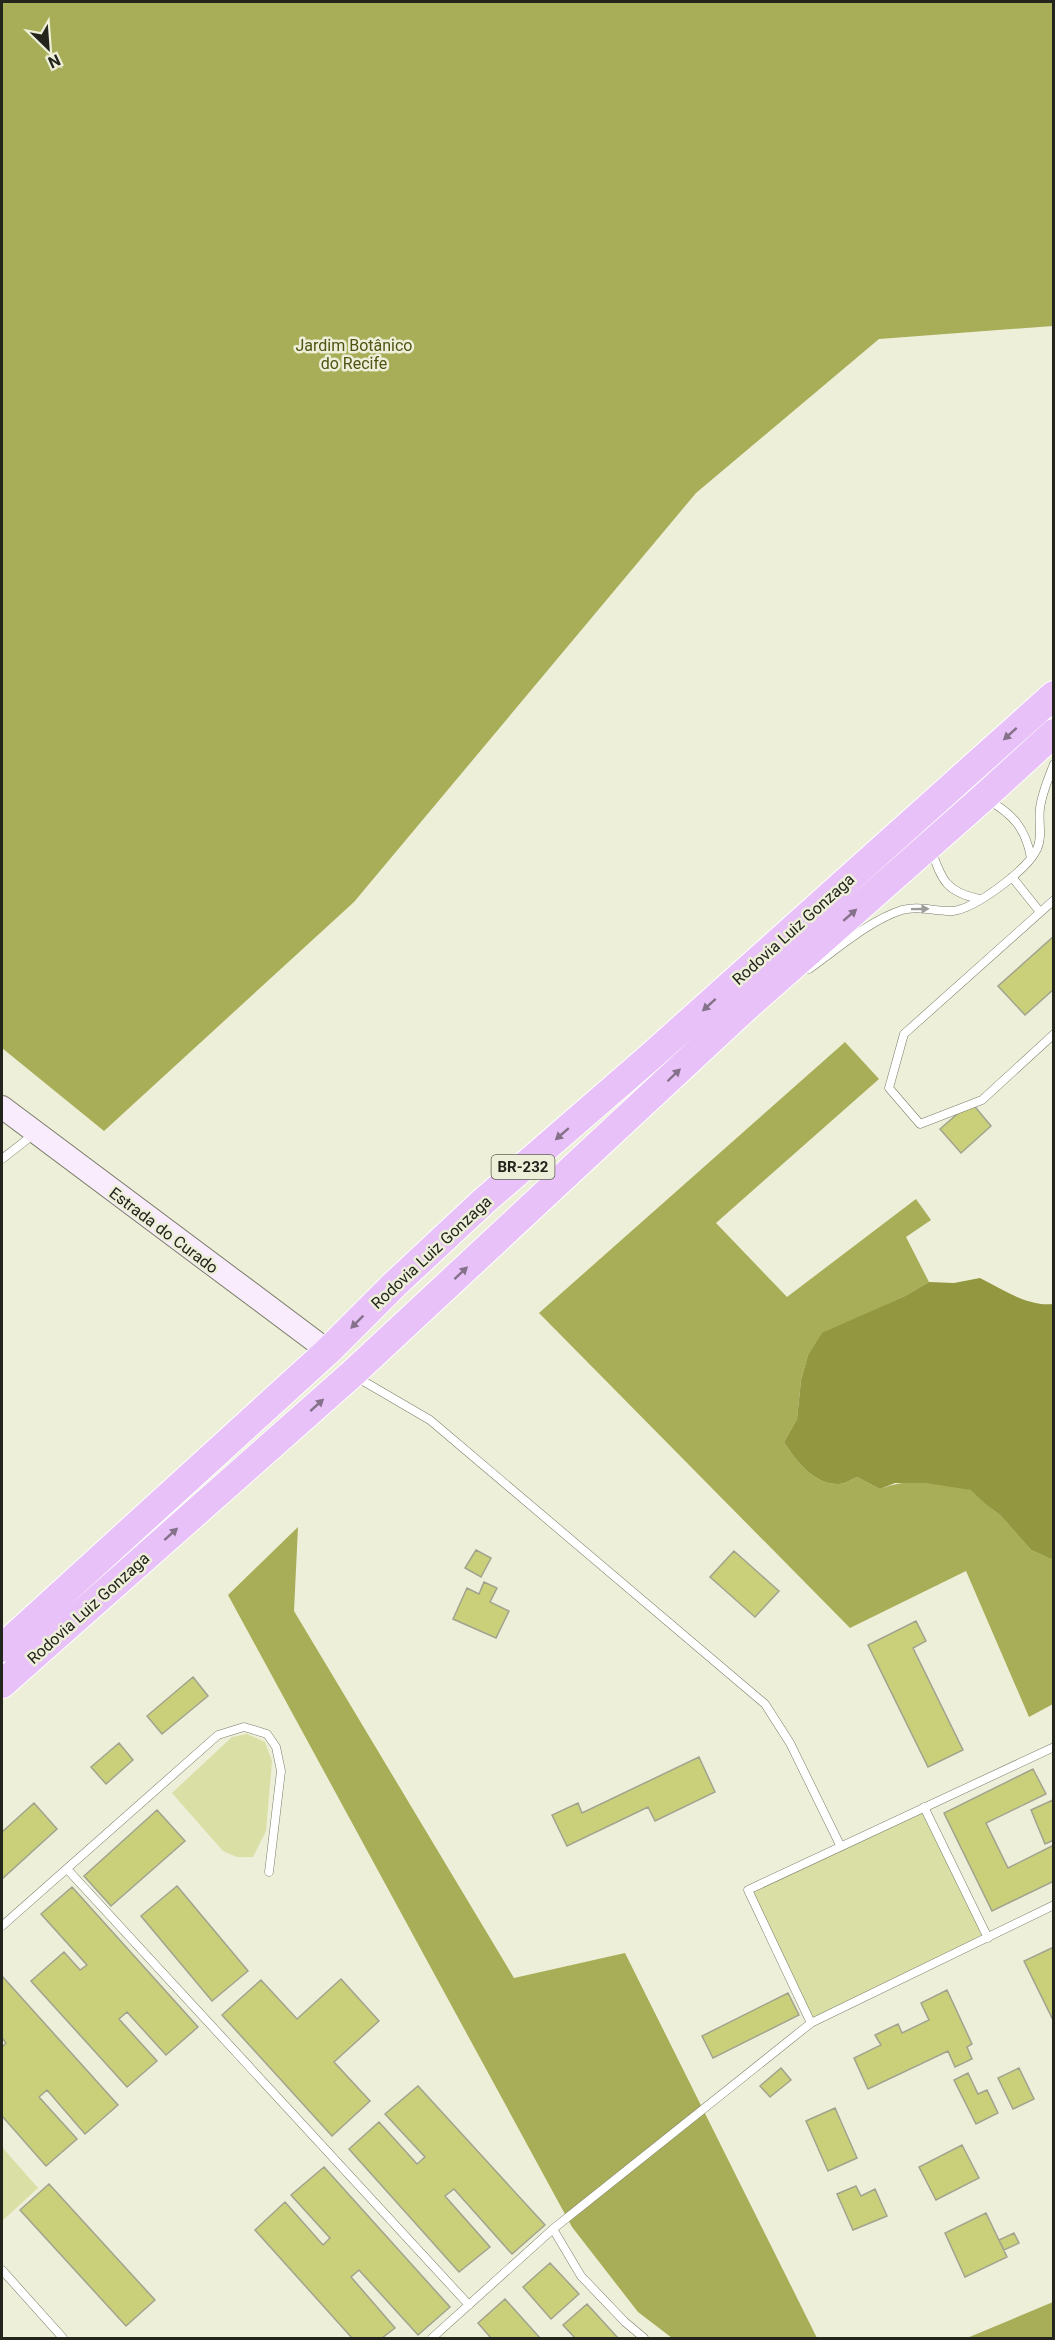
<svg xmlns="http://www.w3.org/2000/svg" width="1055" height="2340" font-family="Roboto,sans-serif">
<style>
.green{fill:#dadfa5}
.forest{fill:#a8ad57}
.water{fill:#929740}
.building{fill:#cad079;stroke:#a1a38e;stroke-width:1.5}
.lines{fill:none;stroke-linecap:round;stroke-linejoin:round}
.lane-casing{stroke:#7b7d69;stroke-width:9}
.secondary-casing{stroke:#7b7d69;stroke-width:24}
.highway-casing{stroke:#fff;stroke-width:30}
.lane{stroke:#fff;stroke-width:8}
.secondary{stroke:#f8ecfd;stroke-width:22}
.highway{stroke:#e7c1f7;stroke-width:28}
.oneway{fill:#85728a}
.oneway2{fill:#9c9c99}
.labels{text-anchor:middle;stroke-width:5;stroke-linejoin:round;paint-order:stroke}
.shield{fill:#edefd9;stroke:#606155;stroke-width:1.5}
.shield-label{font-size:15px;font-weight:bold;fill:#23241c}
.park-label{font-size:16px;fill:#505312;stroke:#edefd9}
.street-label{font-size:16px;fill:#23241c;stroke:#edefd9}
</style>
<rect width="100%" height="100%" fill="#edefd9"/>
<path class="green" d="M 247,1734 L 265,1742 L 272,1761 L 266,1831 L 253,1857 L 237,1857 L 223,1851 L 172,1793 L 232,1737 Z
M 924,1807 L 988,1938 L 811,2023 L 748,1890 Z
M 2,2147 L 38,2188 L 2,2221 Z"/>
<path class="forest" d="M 2,2 L 1053,2 L 1053,326 L 879,339 L 696,493 L 354,902 L 104,1131 L 2,1048 Z
M 845,1042 L 879,1079 L 716,1223 L 787,1297 L 916,1199 L 931,1220 L 906,1237 L 929,1282 L 905,1296 L 822,1334 L 808,1355 L 801,1380 L 797,1419 L 784,1442 C 795,1460 814,1485 839,1484 C 845,1484 852,1479 857,1477 L 880,1489 C 908,1477 942,1483 972,1490 L 985,1504 L 1000,1515 L 1031,1550 L 1053,1560 L 1053,1704 L 1029,1717 L 966,1571 L 850,1628 L 539,1313 Z
M 298,1527 L 294,1611 L 514,1978 L 625,1953 L 817,2338 L 672,2338 L 638,2312 L 572,2227 L 228,1595 Z
M 1053,2302 L 1053,2338 L 967,2338 Z"/>
<path class="water" d="M 980,1278 C 1002,1289 1028,1307 1053,1304 L 1053,1560 L 1031,1550 L 1000,1515 L 985,1504 L 971,1490 L 926,1483 L 895,1483 L 880,1489 L 857,1477 C 852,1479 845,1484 839,1484 C 814,1485 795,1460 784,1442 L 797,1419 L 801,1380 L 808,1355 L 822,1333 L 905,1296 L 929,1282 L 954,1283 Z"/>
<path class="building" d="M 1054,936 L 1054,989 L 1025,1015 L 998,986 Z
M 971,1102 L 991,1126 L 961,1153 L 940,1129 Z
M 476,1550 L 491,1558 L 481,1577 L 465,1568 Z
M 734,1551 L 779,1591 L 755,1617 L 710,1577 Z
M 484,1582 L 497,1588 L 490,1602 L 509,1611 L 496,1638 L 453,1619 L 467,1588 L 479,1594 Z
M 916,1621 L 926,1641 L 913,1648 L 963,1750 L 928,1767 L 868,1645 Z
M 193,1677 L 208,1696 L 162,1734 L 147,1716 Z
M 119,1743 L 133,1760 L 106,1784 L 91,1767 Z
M 699,1757 L 715,1792 L 655,1821 L 648,1807 L 567,1846 L 552,1815 L 578,1803 L 582,1813 Z
M 1033,1769 L 1046,1794 L 986,1823 L 1008,1868 L 1054,1845 L 1054,1881 L 992,1911 L 944,1813 Z
M 1053,1800 L 1054,1840 L 1045,1844 L 1031,1810 Z
M 34,1803 L 57,1829 L 2,1879 L 2,1832 Z
M 157,1810 L 185,1841 L 111,1906 L 84,1876 Z
M 177,1886 L 248,1971 L 212,2001 L 141,1916 Z
M 72,1887 L 198,2027 L 166,2055 L 127,2012 L 119,2019 L 157,2061 L 127,2087 L 31,1981 L 64,1952 L 80,1970 L 87,1965 L 41,1914 Z
M 1054,1947 L 1054,2022 L 1024,1961 Z
M 2,1976 L 118,2105 L 85,2134 L 47,2090 L 39,2097 L 77,2139 L 46,2166 L 2,2116 L 2,2047 L 6,2043 L 2,2038 Z
M 341,1979 L 379,2021 L 334,2062 L 370,2101 L 332,2136 L 222,2015 L 261,1980 L 297,2019 Z
M 947,1990 L 972,2044 L 967,2047 L 972,2059 L 955,2067 L 948,2051 L 868,2089 L 854,2058 L 881,2045 L 875,2035 L 898,2024 L 902,2033 L 929,2020 L 921,2003 Z
M 788,1993 L 799,2015 L 713,2058 L 702,2036 Z
M 781,2068 L 791,2080 L 770,2097 L 760,2086 Z
M 1019,2068 L 1034,2099 L 1013,2109 L 998,2078 Z
M 968,2073 L 978,2094 L 987,2090 L 998,2113 L 976,2124 L 954,2080 Z
M 418,2086 L 545,2225 L 512,2254 L 454,2189 L 445,2196 L 490,2247 L 459,2272 L 349,2149 L 379,2122 L 417,2164 L 425,2157 L 385,2114 Z
M 835,2108 L 857,2158 L 828,2171 L 806,2121 Z
M 962,2145 L 979,2178 L 936,2200 L 919,2167 Z
M 324,2167 L 450,2307 L 418,2335 L 359,2270 L 351,2277 L 395,2328 L 382,2338 L 352,2338 L 255,2230 L 285,2202 L 323,2245 L 330,2238 L 291,2195 Z
M 49,2184 L 155,2300 L 126,2326 L 20,2210 Z
M 856,2186 L 861,2196 L 875,2189 L 887,2216 L 853,2230 L 837,2194 Z
M 986,2213 L 1007,2257 L 965,2277 L 945,2233 Z
M 1014,2233 L 1019,2243 L 1004,2250 L 999,2240 Z
M 550,2263 L 579,2294 L 551,2319 L 523,2287 Z
M 505,2299 L 540,2338 L 491,2338 L 478,2323 Z
M 587,2304 L 618,2338 L 575,2338 L 563,2325 Z"/>
<g class="lines">
<g class="lane-casing">
<path id="lane" d="M 988,800 C 1013,814 1026,829 1031,858
M 932,852 C 942,881 947,892 979,899
M 1012,877 L 1040,912
M 1054,900 L 904,1034 L 889,1088 L 920,1124 L 982,1100 L 1054,1034
M 809,969 C 836,950 870,920 902,910 C 920,905 935,912 953,911 C 976,908 1027,870 1037,849 C 1043,836 1038,822 1040,808 C 1042,793 1048,779 1054,764
M 2,1159 L 34,1134
M 358,1378 L 430,1420 L 765,1704 L 790,1743 L 840,1845
M 1054,1747 L 748,1890 L 811,2023 L 1054,1905
M 924,1807 L 988,1938
M 67,1869 L 469,2305
M 2,1926 L 218,1735 L 244,1727 L 267,1734 L 276,1747 L 281,1771 L 269,1872
M 553,2229 L 581,2276 L 625,2322 L 644,2338
M 2,2270 L 63,2338
M 432,2338 L 553,2229 L 811,2023"/>
</g>
<g class="secondary-casing">
<path id="secondary" d="M 2,1107 L 328,1351"/>
</g>
<g class="highway-casing">
<path id="highway" d="M 2,1648 L 328,1351 L 395,1284 L 484,1201 L 649,1058 L 1054,695
M 2,1684 L 352,1374 L 744,1009 L 984,797 L 1054,733"/>
</g>
<use href="#lane" class="lane"/>
<use href="#secondary" class="secondary"/>
<use href="#highway" class="highway"/>
</g>
<defs><path id="oneway-solid" d="M-6-.8H1V-3.2L6.5 0L1 3.2V.8H-6Z" transform="scale(1.5)"/></defs>
<g class="oneway">
<use href="#oneway-solid" transform="translate(1010 734) rotate(138)"/>
<use href="#oneway-solid" transform="translate(850 915) rotate(-41)"/>
<use href="#oneway-solid" transform="translate(709 1005) rotate(138)"/>
<use href="#oneway-solid" transform="translate(674 1075) rotate(-44)"/>
<use href="#oneway-solid" transform="translate(562 1134) rotate(139)"/>
<use href="#oneway-solid" transform="translate(461 1273) rotate(-43)"/>
<use href="#oneway-solid" transform="translate(357 1322) rotate(135)"/>
<use href="#oneway-solid" transform="translate(317 1405) rotate(-42)"/>
<use href="#oneway-solid" transform="translate(171 1534) rotate(-42)"/>
</g>
<use class="oneway2" href="#oneway-solid" transform="translate(920 909) rotate(-1)"/>
<g class="labels">
<rect class="shield" x="491.5" y="1155" width="63" height="24" rx="4.5"/>
<g class="shield-label">
<text x="523" y="1172">BR-232</text>
</g>
<g class="park-label">
<text x="354" y="351">Jardim Botânico<tspan x="354" dy="18">do Recife</tspan></text>
</g>
<g class="street-label">
<text transform="translate(793 929) rotate(-42)" y="6">Rodovia Luiz Gonzaga</text>
<text transform="translate(164 1230) rotate(37)" y="6">Estrada do Curado</text>
<text transform="translate(431 1252) rotate(-43)" y="6">Rodovia Luiz Gonzaga</text>
<text transform="translate(88 1608) rotate(-42)" y="6">Rodovia Luiz Gonzaga</text>
</g>
</g>
<rect width="1055" height="2340" fill="none" stroke="#23241c" stroke-width="6"/>
<g transform="translate(48 48) rotate(155)" stroke="#edefd9" stroke-width="4.5" paint-order="stroke">
<path d="M0-4.5L10 22L0 15L-10 22Z" fill="#23241c"/>
<text y="-9" font-size="16" font-weight="bold" text-anchor="middle" fill="#23241c">N</text>
</g>
</svg>
